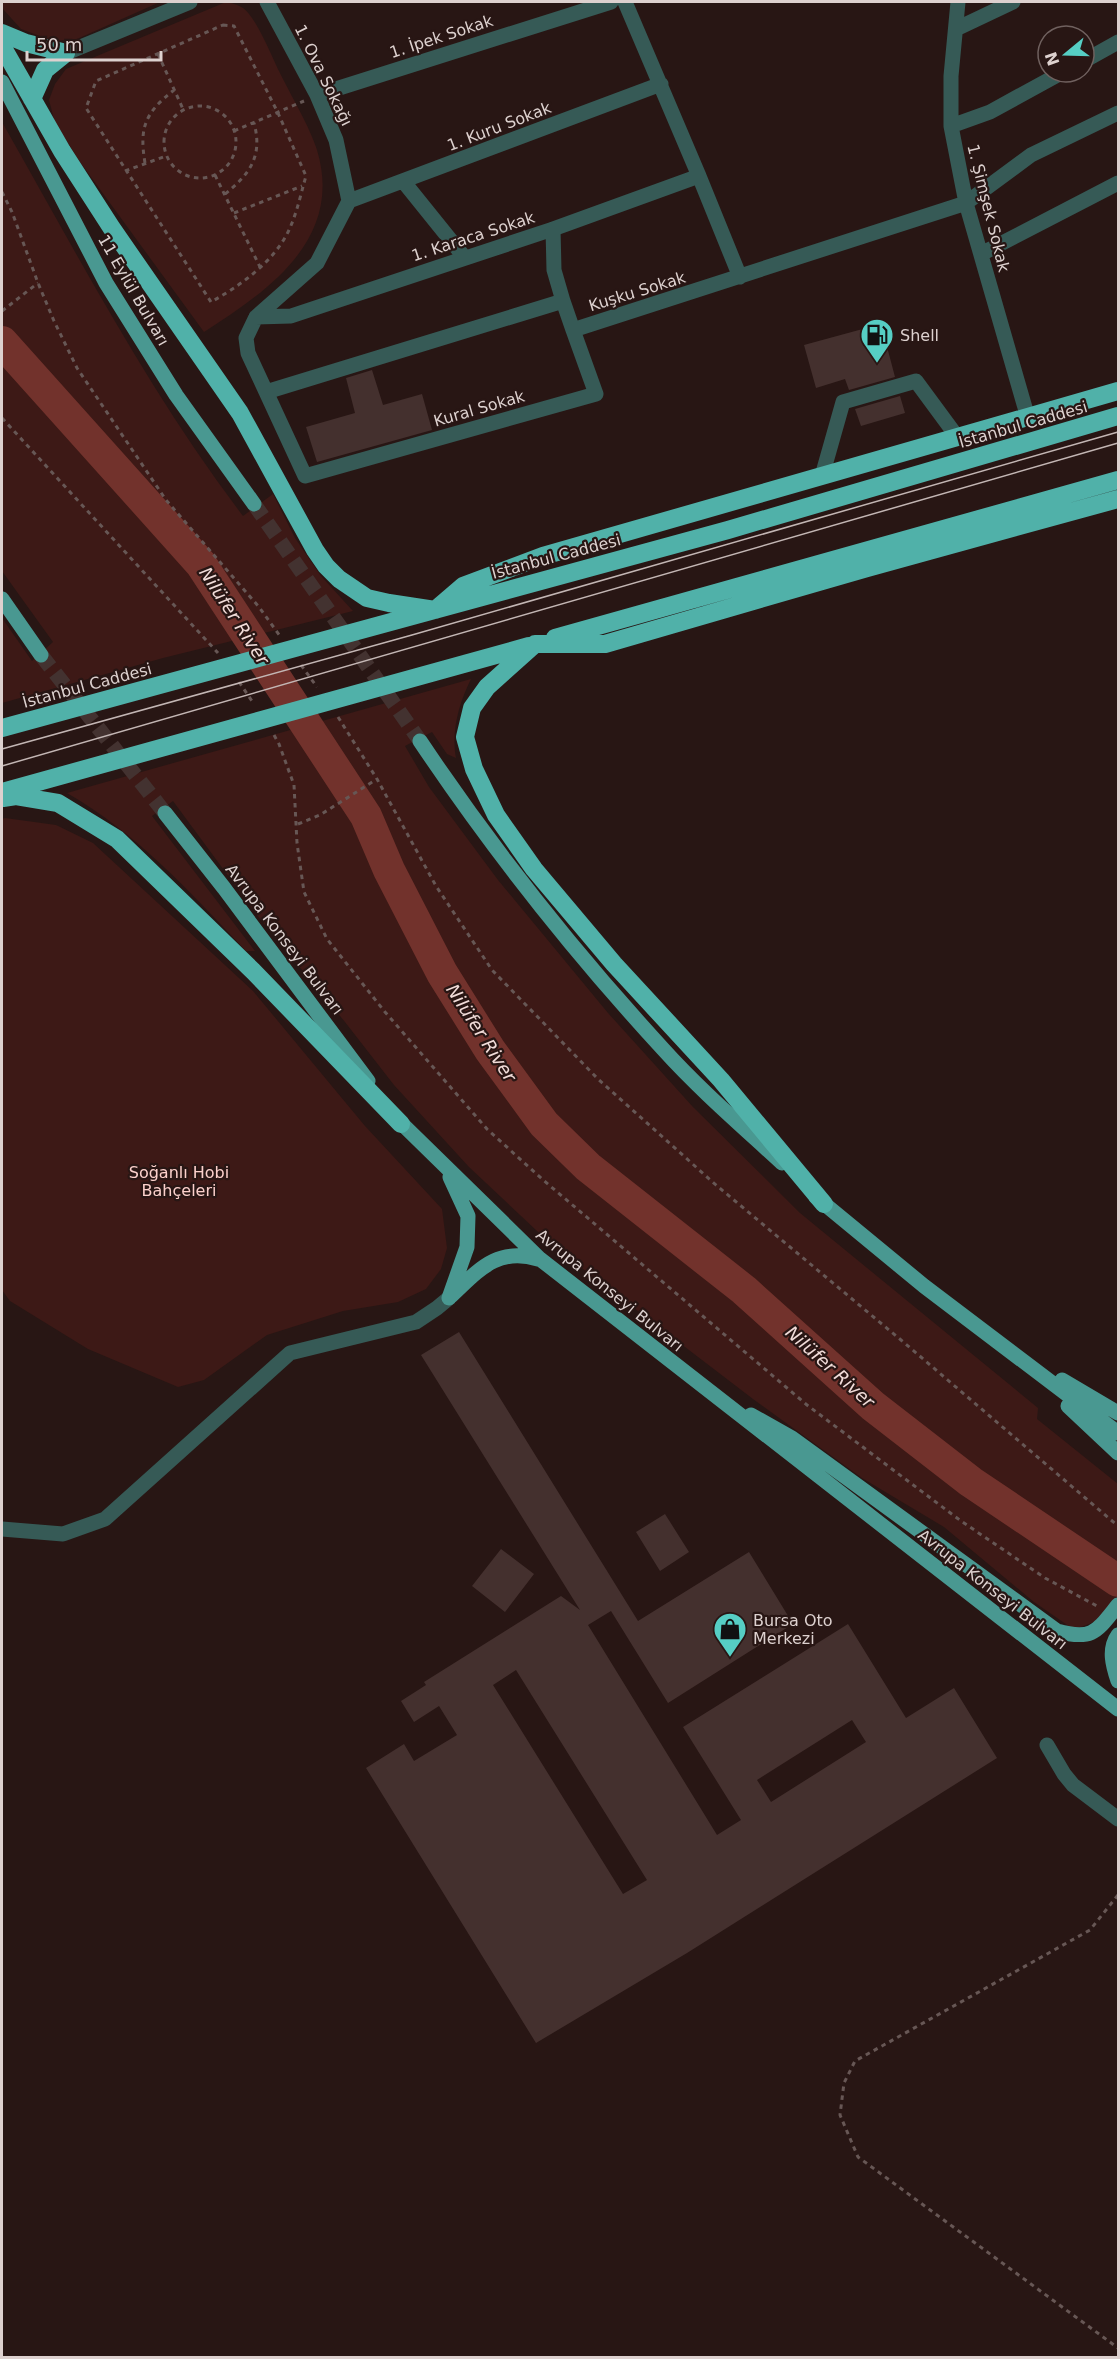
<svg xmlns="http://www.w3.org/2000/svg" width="1120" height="2359" font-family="'DejaVu Sans',sans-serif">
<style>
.green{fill:#3d1916}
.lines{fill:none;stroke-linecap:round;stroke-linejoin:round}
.river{stroke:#72322c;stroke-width:32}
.building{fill:#44302e;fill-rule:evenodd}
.major-tunnel{stroke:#433230;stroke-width:15;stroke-dasharray:15 8;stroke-linecap:butt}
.path{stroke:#675755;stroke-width:3;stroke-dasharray:4.5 4.5;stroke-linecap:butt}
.minor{stroke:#365a56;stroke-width:15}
.major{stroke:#499891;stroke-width:15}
.highway{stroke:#50b1a9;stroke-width:18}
.tram{stroke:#c3b6b4;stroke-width:1.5}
.labels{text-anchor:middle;stroke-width:4.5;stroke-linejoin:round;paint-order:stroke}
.street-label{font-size:16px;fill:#ddd1cf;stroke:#281614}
.poi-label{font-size:16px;fill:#ddd1cf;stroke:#281614;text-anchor:start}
.park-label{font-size:16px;fill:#fbd0cb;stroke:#281614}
.water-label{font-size:18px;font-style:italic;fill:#f1dcd9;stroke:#281614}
</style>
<rect width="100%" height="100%" fill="#281614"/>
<path class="green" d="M 2,2 L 160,2 L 77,39 L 53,41 L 21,29 L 2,8 Z
M 226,2 C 231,3 239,5 243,8 C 256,17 272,57 279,71 C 290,94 310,127 317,150 C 344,239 268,291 204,332 L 80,162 L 55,123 L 49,100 L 55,84 L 66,69 Z
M 2,122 C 77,254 150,394 243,516 L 273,494 L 295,538 L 321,576 L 353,611 L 163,658 L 2,703 L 2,618 L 32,661 L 53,642 L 2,571 Z
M 471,679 C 459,703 451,731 456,758 L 447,754 L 432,732 L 405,746 L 429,787 L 498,880 L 608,1013 L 693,1107 L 800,1213 L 1038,1408 L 1037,1419 L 1118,1484 C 1118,1502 1120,1588 1117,1597 C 1108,1617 1093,1624 1073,1629 L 1034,1602 L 944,1527 L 862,1478 L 753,1399 L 553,1246 L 469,1167 L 394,1085 L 345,1022 L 260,919 L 173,801 L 152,816 L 255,951 L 246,951 C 191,893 137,833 67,793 Z
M 5,818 L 56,825 L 93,843 L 253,991 L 365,1126 L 442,1209 L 447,1248 L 441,1269 L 426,1289 L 398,1302 L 343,1311 L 267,1335 L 204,1380 L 178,1387 L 88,1349 L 10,1301 L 2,1290 L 2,819 Z"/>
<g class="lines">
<path class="river" d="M 2,342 L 201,564 L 366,816 L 389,870 L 442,973 L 490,1050 L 544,1124 L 588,1167 L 744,1290 L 873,1406 L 971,1482 L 1118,1581"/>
</g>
<path class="building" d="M 881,324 L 895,377 L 849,390 L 845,379 L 816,388 L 804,345 Z
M 372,370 L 383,405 L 422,394 L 432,430 L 317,462 L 306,427 L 355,413 L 346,378 Z
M 900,396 L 905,413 L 861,426 L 855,409 Z
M 459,1332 L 638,1621 L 749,1552 L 793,1624 L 668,1703 L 611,1611 L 588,1625 L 717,1835 L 741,1820 L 683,1727 L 848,1624 L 906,1718 L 954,1688 L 997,1758 L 687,1953 L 536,2043 L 366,1768 L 404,1744 L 414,1761 L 457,1735 L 439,1706 L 414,1722 L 401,1701 L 426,1685 L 424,1682 L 561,1596 L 580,1610 L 421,1355 ZM 516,1670 L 647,1880 L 623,1894 L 493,1685 ZM 852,1720 L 866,1742 L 771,1802 L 757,1780 Z
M 665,1514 L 689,1552 L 660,1571 L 636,1532 Z
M 501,1549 L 534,1574 L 505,1612 L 472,1586 Z"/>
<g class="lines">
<path class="major-tunnel" d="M 254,504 L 420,741
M 41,655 L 165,813"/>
<path class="path" d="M 223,25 L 234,26 L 278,113 L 306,176 C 301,193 297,213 289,230 C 274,262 241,285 211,302 L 86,108 L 96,81 Z
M 158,54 L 183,109
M164 142a36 36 0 1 1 72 0a36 36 0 1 1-72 0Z
M 234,131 L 304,101
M 145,163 C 139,127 145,113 174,90
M 125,171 L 166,156
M 215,175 L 260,267
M 2,192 L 12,212 L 38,283 L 54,321 L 77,368 L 166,500 L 259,607 L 280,636
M 225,194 C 250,174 263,156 254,123
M 234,213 L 302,186
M 2,311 L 38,283
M 2,418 L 218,653
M 301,665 L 317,687
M 239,682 L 254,704
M 338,717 L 377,779 L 436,886 L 492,970 L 598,1079 L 716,1185 L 901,1340 L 1118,1526
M 274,735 L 279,744 L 294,785 L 297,843 L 304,892 L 327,939 L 385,1012 L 487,1129 L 542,1179 L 807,1405 L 961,1521 L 1045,1578 L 1097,1606
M 298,824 L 320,815 L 377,779
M 1118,1895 L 1090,1930 L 855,2061 L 844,2083 L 840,2115 L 858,2157 L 1118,2348"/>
<path class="minor" d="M 267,2 L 317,95 L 336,140 L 349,201 L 317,263 L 256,317 L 246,338 L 248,353 L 305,476 L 596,394 L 573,330
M 625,2 L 699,176
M 958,2 L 951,76 L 951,126 L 966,203 L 1028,418
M 956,29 L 1013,2
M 66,53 L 190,2
M 1084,61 L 1118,42
M 317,95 L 611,2
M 951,126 L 990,112 L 1063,72
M 403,181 L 465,258
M 349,201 L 661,84
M 553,229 L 554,270 L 563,301
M 981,254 L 1118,183
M 256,317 L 291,316 L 553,229 L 699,176 L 740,277
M 266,392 L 563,301 L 573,330 L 966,203 L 1031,155 L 1118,113
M 822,476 L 843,402 L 916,381 L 958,438
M 2,1529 L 63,1534 L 105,1519 L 290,1353 L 416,1322 L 437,1308 L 449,1298
M 1047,1745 L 1064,1774 L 1073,1785 L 1118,1819"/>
<path class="major" d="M 2,82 L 106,283 L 176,395 L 254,504
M 2,599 L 41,655
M 420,741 C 493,850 574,952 663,1049 C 700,1090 742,1126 782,1163
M 165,813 L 224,888 L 368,1081
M 395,1117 L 540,1259 L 1118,1709
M 816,1197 L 924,1286 L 1118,1433
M 451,1296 C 479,1270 497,1247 538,1259
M 449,1298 L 467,1247 L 468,1216 L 450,1177
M 1062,1380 L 1118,1413
M 1068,1406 L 1118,1453
M 751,1415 L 792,1438 L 1057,1631 C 1093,1641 1097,1631 1118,1605
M 1118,1635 C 1108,1649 1113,1666 1118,1681"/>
<path class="highway" d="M 2,33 L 26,43 L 66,53
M 2,46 L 62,151 L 111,227 L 240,413 L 315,550 L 326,566 L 339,579 L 367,598 L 389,603 L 435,610 L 463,586 L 543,556 L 1118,391
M 32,99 L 45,70 L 66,53
M 555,638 L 1118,480
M 2,728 L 728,530 L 1118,416
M 2,792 L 529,646
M 3,798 L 16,796 L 58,803 L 117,839 L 253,971 L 401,1124
M 824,1204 L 721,1080 L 614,964 L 534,869 L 496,815 L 474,769 L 465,737 L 472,708 L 487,687 L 535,644 L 605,644 L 867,568 L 1118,499"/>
<path class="tram" d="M 2,749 L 412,635 L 1118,432
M 2,766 L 1118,443"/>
</g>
<defs>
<g id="fuel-pin" transform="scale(1.725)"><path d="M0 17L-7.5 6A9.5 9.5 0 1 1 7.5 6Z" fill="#56cec4" stroke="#281614"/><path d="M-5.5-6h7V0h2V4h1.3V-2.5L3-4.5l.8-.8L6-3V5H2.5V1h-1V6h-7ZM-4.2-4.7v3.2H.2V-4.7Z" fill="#111"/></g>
<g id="shop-pin" transform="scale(1.725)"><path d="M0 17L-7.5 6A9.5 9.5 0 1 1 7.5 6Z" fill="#56cec4" stroke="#281614"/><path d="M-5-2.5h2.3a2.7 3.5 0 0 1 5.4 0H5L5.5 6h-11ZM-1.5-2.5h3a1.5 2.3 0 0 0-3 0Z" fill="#111"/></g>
</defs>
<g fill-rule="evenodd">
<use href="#fuel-pin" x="877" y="335"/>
<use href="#shop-pin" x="730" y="1629"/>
</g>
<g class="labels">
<g class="street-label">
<text transform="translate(441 36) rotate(-18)" y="6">1. İpek Sokak</text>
<text transform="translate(324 75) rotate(64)" y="6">1. Ova Sokağı</text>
<text transform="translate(499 126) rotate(-21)" y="6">1. Kuru Sokak</text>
<text transform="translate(989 208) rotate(76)" y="6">1. Şimşek Sokak</text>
<text transform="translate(473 236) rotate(-18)" y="6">1. Karaca Sokak</text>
<text transform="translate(134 290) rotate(60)" y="6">11 Eylül Bulvarı</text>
<text transform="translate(637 291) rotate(-17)" y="6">Kuşku Sokak</text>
<text transform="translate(479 408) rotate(-16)" y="6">Kural Sokak</text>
<text transform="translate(1023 424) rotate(-16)" y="6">İstanbul Caddesi</text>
<text transform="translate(556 556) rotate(-15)" y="6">İstanbul Caddesi</text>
<text transform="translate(87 685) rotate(-15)" y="6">İstanbul Caddesi</text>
<text transform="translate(285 939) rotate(53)" y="6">Avrupa Konseyi Bulvarı</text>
<text transform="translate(610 1290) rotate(39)" y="6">Avrupa Konseyi Bulvarı</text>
<text transform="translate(993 1589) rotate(38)" y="6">Avrupa Konseyi Bulvarı</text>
</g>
<g class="poi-label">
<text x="900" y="341">Shell</text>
<text x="753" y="1626">Bursa Oto<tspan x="753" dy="18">Merkezi</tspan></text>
</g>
<g class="park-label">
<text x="179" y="1178">Soğanlı Hobi<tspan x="179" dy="18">Bahçeleri</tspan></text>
</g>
<g class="water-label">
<text transform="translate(234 616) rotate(57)" y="6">Nilüfer River</text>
<text transform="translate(481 1033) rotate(57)" y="6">Nilüfer River</text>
<text transform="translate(830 1367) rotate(42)" y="6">Nilüfer River</text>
</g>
</g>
<rect width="1120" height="2359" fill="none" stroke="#ddd1cf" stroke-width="6"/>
<g transform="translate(1066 54) rotate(251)"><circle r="28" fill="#281614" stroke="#70615f" stroke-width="1.5"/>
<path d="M0-4.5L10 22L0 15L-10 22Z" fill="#56cec4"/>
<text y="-9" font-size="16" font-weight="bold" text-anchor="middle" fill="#ddd1cf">N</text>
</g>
<path d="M27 51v9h134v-9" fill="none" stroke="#ddd1cf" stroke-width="3"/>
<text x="36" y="51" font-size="18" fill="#ddd1cf" stroke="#281614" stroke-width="4.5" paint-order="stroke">50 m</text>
</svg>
